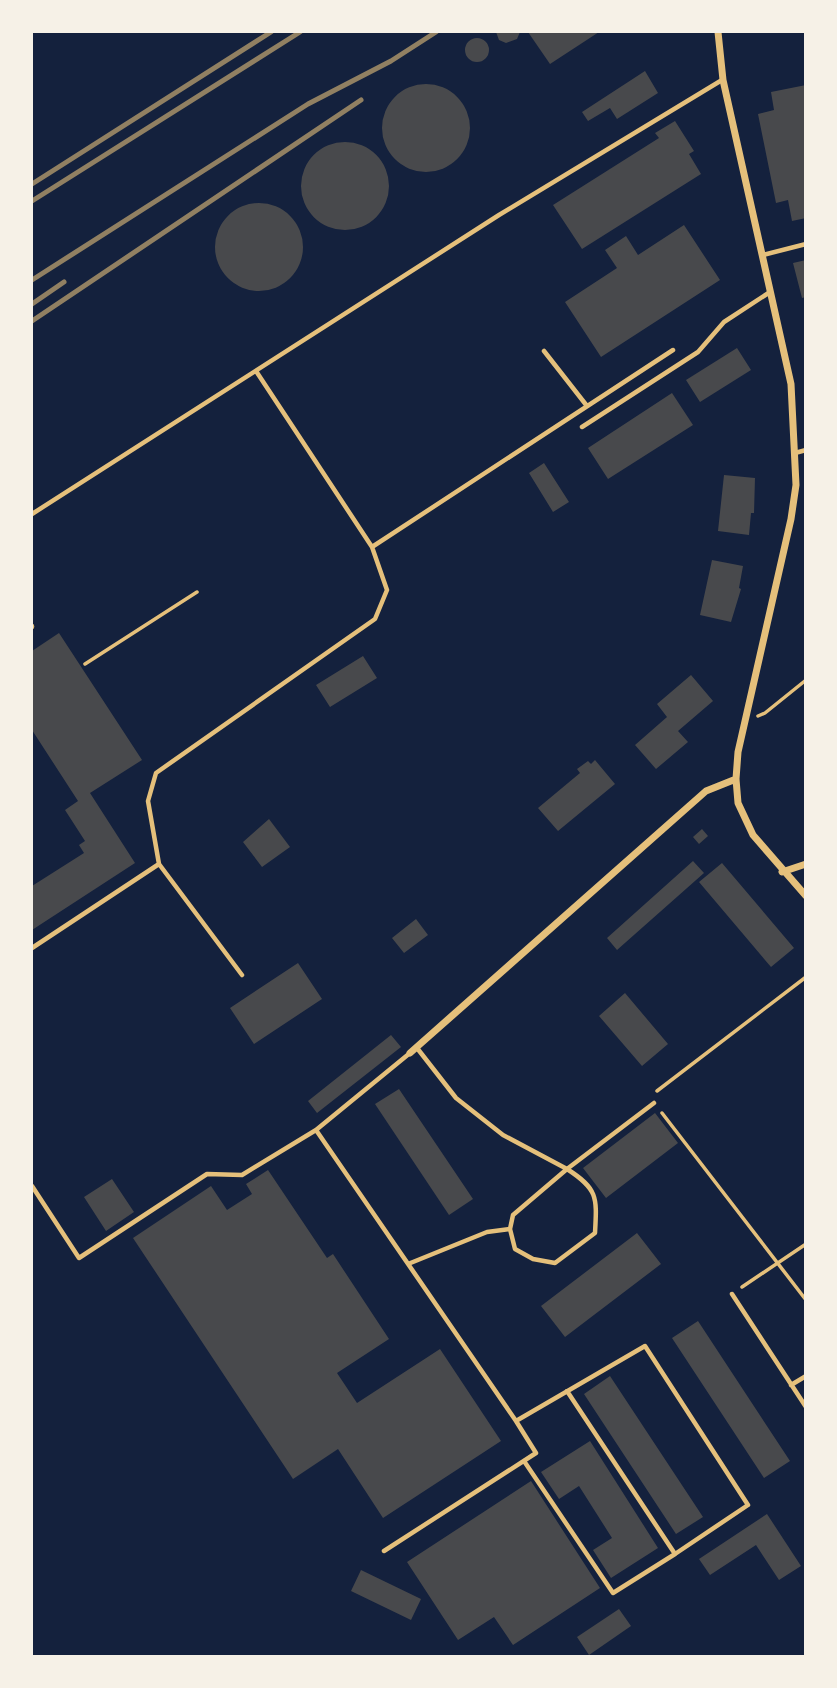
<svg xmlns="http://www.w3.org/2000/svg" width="837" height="1688" font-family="'Fira Sans Condensed',sans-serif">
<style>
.building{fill:#48494c}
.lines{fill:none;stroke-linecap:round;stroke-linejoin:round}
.path{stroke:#e5c07b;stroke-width:3.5}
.service{stroke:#e5c07b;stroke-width:4.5}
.minor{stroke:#e5c07b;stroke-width:7}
.rail{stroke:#918062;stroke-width:5}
</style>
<rect width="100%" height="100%" fill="#14213d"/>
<path class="building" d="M 496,32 L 520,32 L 517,39 L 506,43 L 499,40 Z
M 528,32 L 599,32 L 550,64 Z
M465 50a12 12 0 1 1 24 0a12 12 0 1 1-24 0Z
M 645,71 L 658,93 L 617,119 L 610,108 L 588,121 L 582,112 Z
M382 128a44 44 0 1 1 88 0a44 44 0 1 1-88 0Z
M 806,85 L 806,218 L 792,221 L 788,200 L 776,203 L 758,114 L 774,110 L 771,92 Z
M 675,121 L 694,151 L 689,154 L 701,174 L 582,249 L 553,205 L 659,138 L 655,133 Z
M301 186a44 44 0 1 1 88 0a44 44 0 1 1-88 0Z
M215 247a44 44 0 1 1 88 0a44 44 0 1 1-88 0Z
M 684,225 L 720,280 L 601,357 L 565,302 L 617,268 L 605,250 L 626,236 L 638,255 Z
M 806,260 L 806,297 L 802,298 L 793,263 Z
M 737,348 L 751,370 L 700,402 L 686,380 Z
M 672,393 L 693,425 L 608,479 L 588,448 Z
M 544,463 L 569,502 L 553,512 L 529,473 Z
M 724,475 L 755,478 L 754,513 L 751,513 L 749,535 L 718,531 Z
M 712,560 L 743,566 L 739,588 L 741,589 L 731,622 L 700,615 Z
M 59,633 L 142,760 L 90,793 L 135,863 L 32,930 L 32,886 L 84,853 L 79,845 L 85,841 L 65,810 L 78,801 L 32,730 L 32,651 Z
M 363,656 L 377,678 L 330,707 L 316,685 Z
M 691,675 L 713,701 L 678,731 L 688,742 L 656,769 L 635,745 L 667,717 L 657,704 Z
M 595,760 L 615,784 L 558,831 L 538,808 L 580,773 L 577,769 L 588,761 L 591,764 Z
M 269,819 L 290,847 L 262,867 L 243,842 Z
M 702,829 L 708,836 L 699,844 L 693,837 Z
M 693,861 L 704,873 L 617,950 L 607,938 Z
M 722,863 L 794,948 L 771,967 L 699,882 Z
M 416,919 L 428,935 L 404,953 L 392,938 Z
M 298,963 L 322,999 L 254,1044 L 230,1008 Z
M 625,993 L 668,1044 L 642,1066 L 599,1016 Z
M 391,1035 L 401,1047 L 317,1113 L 308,1101 Z
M 399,1089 L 473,1199 L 449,1215 L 375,1104 Z
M 655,1113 L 678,1143 L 606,1198 L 583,1168 Z
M 268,1170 L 327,1258 L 333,1254 L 389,1339 L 337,1373 L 357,1403 L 440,1349 L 501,1441 L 383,1518 L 338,1449 L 293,1479 L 133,1238 L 211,1186 L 227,1210 L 252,1194 L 246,1184 Z
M 112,1179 L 134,1212 L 106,1231 L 84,1197 Z
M 637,1233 L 661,1264 L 565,1337 L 541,1306 Z
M 698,1321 L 790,1461 L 764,1478 L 672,1338 Z
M 610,1376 L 703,1517 L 676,1534 L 584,1394 Z
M 590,1441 L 658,1548 L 611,1578 L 593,1550 L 612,1538 L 579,1486 L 559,1499 L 541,1472 Z
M 531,1481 L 600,1588 L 513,1645 L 494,1617 L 458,1640 L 407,1562 Z
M 767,1514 L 801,1566 L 779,1580 L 756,1545 L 710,1575 L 699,1559 Z
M 361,1570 L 421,1599 L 411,1620 L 351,1591 Z
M 619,1609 L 631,1626 L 589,1655 L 577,1637 Z"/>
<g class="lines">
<path class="path" d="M 85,664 L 197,592
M 758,716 L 765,713 L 806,680
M 657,1091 L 806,977
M 662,1113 L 806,1300
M 742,1287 L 806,1244"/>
<path class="service" d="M 763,255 L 806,244
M 544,351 L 587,406
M 582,427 L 698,352 L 724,322 L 770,292
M 795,453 L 806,450
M 32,514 L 499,215 L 722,80
M 372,547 L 673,350
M 32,626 L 32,627
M 32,948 L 159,864
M 242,975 L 159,864 L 148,801 L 156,773 L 375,619 L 387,590 L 372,547 L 256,371
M 417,1048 L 456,1098 L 503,1135 L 567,1169 L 654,1103
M 410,1053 L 316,1130 L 516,1421 L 645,1346 L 748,1505 L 675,1554 L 567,1391
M 567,1169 C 598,1189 597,1197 595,1233 L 555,1263 L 533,1259 L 515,1249 L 510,1229 L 513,1215 Z
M 32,1186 L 79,1258 L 207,1174 L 242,1175 L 316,1130
M 408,1264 L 487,1232 L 510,1229
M 732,1294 L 806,1407
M 791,1385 L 806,1376
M 524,1461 L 613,1593 L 675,1554
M 384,1551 L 536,1453 L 516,1421"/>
<path class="minor" d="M 718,32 L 723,80 L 791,384 L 796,485 L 791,519 L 738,752 L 736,779 L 738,803 L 753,835 L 806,896
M 782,872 L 806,864
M 410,1053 L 706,791 L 736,779"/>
<path class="rail" d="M 32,184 L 271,32
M 32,201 L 300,32
M 32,280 L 308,104 L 391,61 L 436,32
M 32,304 L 64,282
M 32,321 L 361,100"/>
</g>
<rect width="837" height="1688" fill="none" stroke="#f6f1e7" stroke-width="66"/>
</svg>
